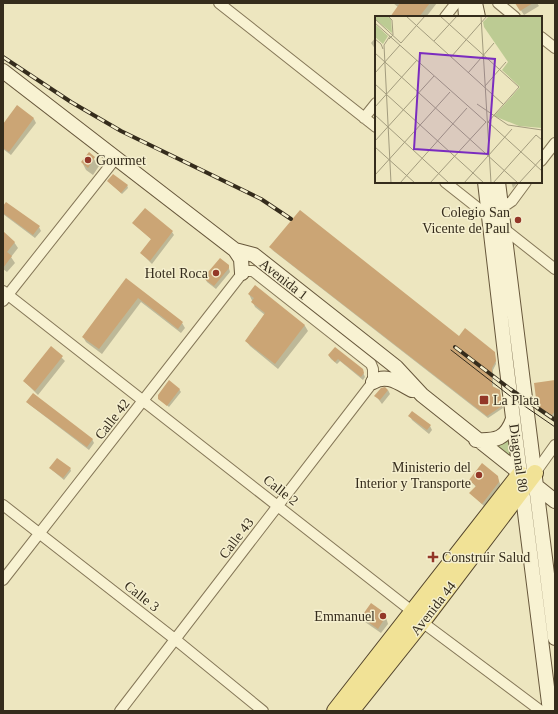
<svg xmlns="http://www.w3.org/2000/svg" width="558" height="714" font-family="Georgia,serif">
<style>
.green{fill:#bccb93}
.shadow{fill:#0003}
.building{fill:#cba575}
.lines{fill:none;stroke-linecap:round;stroke-linejoin:round}
.street-casing{stroke:#857758;stroke-width:12}
.secondary-casing{stroke:#67573b;stroke-width:16}
.primary-casing{stroke:#53442c;stroke-width:18}
.street{stroke:#f8f2d2;stroke-width:10}
.secondary{stroke:#f8f2d2;stroke-width:14}
.primary{stroke:#f1e296;stroke-width:16}
.tram{stroke:#352c1c;stroke-width:1}
.rail-casing{stroke:#352c1c;stroke-width:4}
.rail{stroke:#f5efce;stroke-width:2.5;stroke-dasharray:8;stroke-linecap:butt}
.poi-dot{fill:#933728;stroke:#f5efce;stroke-width:1.5}
.labels{text-anchor:middle;stroke-width:3;stroke-linejoin:round;paint-order:stroke}
.poi-label{font-size:14px;fill:#352c1c;stroke:#f5efce;text-anchor:end}
.street-label{font-size:14px;fill:#352c1c;stroke:#f5efce}
.inset-road{fill:none;stroke:#a39c7e;stroke-width:1}
.view{fill:#7b2cbf;fill-opacity:0.15;stroke:#7b2cbf;stroke-width:2}
.inset-edge{fill:none;stroke:#352c1c;stroke-width:2}
</style>
<rect width="100%" height="100%" fill="#ede6bf"/>
<path class="green" d="M 510,437 L 511,455 L 509,456 L 490,442 Z"/>
<path class="shadow" d="M 393,3 L 437,3 L 426,17 L 391,17 L 398,7 Z
M 516,3 L 537,3 L 539,6 L 524,15 Z
M 376,37 L 376,50 L 371,43 Z
M 17,107 L 34,119 L 36,123 L 11,155 L 3,149 L 3,126 Z
M 89,153 L 99,166 L 93,175 L 86,170 L 82,162 Z
M 511,182 L 518,182 L 513,188 Z
M 110,183 L 127,185 L 128,188 L 122,194 Z
M 3,208 L 39,227 L 41,231 L 35,238 L 3,214 Z
M 133,223 L 172,232 L 174,235 L 152,264 L 141,253 L 152,240 Z
M 3,235 L 14,242 L 18,248 L 11,257 L 15,263 L 7,272 L 3,269 Z
M 271,249 L 495,355 L 496,364 L 493,370 L 493,387 L 500,393 L 503,408 L 488,418 Z
M 228,265 L 230,272 L 216,289 L 207,282 L 205,278 Z
M 126,280 L 182,323 L 185,328 L 181,333 L 141,302 L 102,354 L 86,342 L 83,337 Z
M 255,286 L 305,326 L 308,331 L 278,369 L 250,346 L 246,341 L 265,315 L 255,307 L 249,294 Z
M 51,347 L 65,361 L 38,395 L 24,381 Z
M 335,348 L 362,370 L 365,377 L 363,380 L 340,361 L 337,364 L 331,359 L 329,356 Z
M 555,383 L 555,417 L 554,418 L 540,410 L 538,405 Z
M 179,389 L 181,392 L 169,407 L 159,398 Z
M 388,390 L 390,394 L 382,404 L 376,396 Z
M 27,402 L 92,439 L 94,443 L 89,450 L 30,405 Z
M 410,416 L 430,426 L 432,430 L 429,434 L 412,420 Z
M 70,468 L 71,471 L 64,480 L 52,470 Z
M 497,476 L 501,486 L 484,506 L 470,493 L 476,487 L 470,480 Z
M 385,614 L 388,624 L 381,633 L 365,622 L 362,617 Z"/>
<path class="building" d="M 400,3 L 430,3 L 419,17 L 390,17 Z
M 515,3 L 533,3 L 520,11 Z
M 17,105 L 34,118 L 9,152 L 3,148 L 3,124 Z
M 89,152 L 95,157 L 88,168 L 81,162 Z
M 113,174 L 128,185 L 121,193 L 107,181 Z
M 6,202 L 40,226 L 33,235 L 3,213 L 3,206 Z
M 145,208 L 173,231 L 150,261 L 140,253 L 151,239 L 132,223 Z
M 300,210 L 459,336 L 465,328 L 495,352 L 496,361 L 492,368 L 492,386 L 500,390 L 502,406 L 487,416 L 269,247 Z
M 3,231 L 15,242 L 7,252 L 12,256 L 3,268 Z
M 220,258 L 229,265 L 229,268 L 214,286 L 203,278 Z
M 126,278 L 183,322 L 178,329 L 138,298 L 99,349 L 82,337 Z
M 255,285 L 305,325 L 275,364 L 245,341 L 265,313 L 251,302 L 254,298 L 248,294 Z
M 51,346 L 63,356 L 35,391 L 23,381 Z
M 335,347 L 363,369 L 364,373 L 361,377 L 338,359 L 335,362 L 328,355 Z
M 169,380 L 180,389 L 167,406 L 158,399 L 158,395 Z
M 555,380 L 555,411 L 552,415 L 537,406 L 534,383 Z
M 385,387 L 388,390 L 380,400 L 374,396 L 381,388 Z
M 33,393 L 93,439 L 87,447 L 26,402 Z
M 412,411 L 431,425 L 427,430 L 408,416 Z
M 57,458 L 71,468 L 63,478 L 49,468 Z
M 482,463 L 498,476 L 499,482 L 482,504 L 469,493 L 476,486 L 469,480 Z
M 371,603 L 385,613 L 385,618 L 378,629 L 361,617 Z"/>
<g class="lines">
<g class="street-casing">
<path id="street" d="M 219,3 L 376,127
M 498,3 L 515,17
M 445,17 L 456,3
M 541,37 L 555,48
M 364,118 L 376,103
M 541,161 L 555,143
M 445,182 L 555,269
M 496,212 L 512,201 L 526,182
M 3,291 L 413,612 L 422,622 L 541,711
M 3,301 L 116,158
M 535,473 L 555,445
M 3,505 L 176,640 L 263,711
M 3,580 L 244,271 L 253,271 L 371,364 L 373,369 L 373,382 L 120,711"/>
</g>
<g class="secondary-casing">
<path id="secondary" d="M 465,3 L 466,17
M 475,3 L 478,17
M 3,71 L 235,250 L 254,255 L 396,367 L 422,395 L 555,501
M 485,182 L 506,362 L 550,711
M 498,182 L 555,638
M 235,250 L 241,259 L 242,273
M 373,382 C 387,373 400,384 412,390
M 476,440 C 496,441 506,439 513,419"/>
</g>
<g class="primary-casing">
<path id="primary" d="M 335,711 L 520,474
M 351,711 L 422,622 L 535,473"/>
</g>
<use href="#street" class="street"/>
<use href="#secondary" class="secondary"/>
<use href="#primary" class="primary"/>
<path class="tram" d="M 451,350 L 510,396 L 555,427"/>
<g class="rail-casing">
<path id="rail" d="M 3,57 L 71,102 L 121,131 L 261,199 L 291,219
M 455,347 L 510,389 L 555,420"/>
</g>
<use href="#rail" class="rail"/>
</g>
<g class="poi-dot">
<circle cx="88" cy="160" r="4"/>
<circle cx="518" cy="220" r="4"/>
<circle cx="216" cy="273" r="4"/>
<rect x="479" y="395" width="10" height="10" rx="2"/>
<circle cx="479" cy="475" r="4"/>
<path d="M431 551h4v4h4v4h-4v4h-4v-4h-4v-4h4z"/>
<circle cx="383" cy="616" r="4"/>
</g>
<g class="labels">
<g class="poi-label">
<text x="96" y="165" text-anchor="start">Gourmet</text>
<text x="510" y="217">Colegio San<tspan x="510" dy="16">Vicente de Paul</tspan></text>
<text x="208" y="278">Hotel Roca</text>
<text x="493" y="405" text-anchor="start">La Plata</text>
<text x="471" y="472">Ministerio del<tspan x="471" dy="16">Interior y Transporte</tspan></text>
<text x="442" y="562" text-anchor="start">Construir Salud</text>
<text x="375" y="621">Emmanuel</text>
</g>
<g class="street-label">
<text transform="translate(284 279) rotate(38)" y="5">Avenida 1</text>
<text transform="translate(112 419) rotate(-52)" y="5">Calle 42</text>
<text transform="translate(519 458) rotate(82)" y="5">Diagonal 80</text>
<text transform="translate(281 490) rotate(38)" y="5">Calle 2</text>
<text transform="translate(236 538) rotate(-53)" y="5">Calle 43</text>
<text transform="translate(142 596) rotate(38)" y="5">Calle 3</text>
<text transform="translate(433 608) rotate(-52)" y="5">Avenida 44</text>
</g>
</g>
<g transform="translate(375 16)">
<rect width="167" height="167" fill="#ede6bf"/>
<path d="M 1,0 L 12,0 L 16,3 L 17,17 L 0,3 ZM 114,0 L 167,0 L 167,112 L 144,110 L 119,100 L 145,71 L 127,54 L 133,46 L 109,11 L 108,6 ZM 0,8 L 13,20 L 8,28 L 0,21 Z" fill="#bccb93"/>
<path class="inset-road" d="M 13,0 L 17,4 L 18,19 L 14,23M 31,0 L 128,88M 65,0 L 144,71 L 113,106M 106,0 L 116,167M 0,3 L 26,27 L 50,0M 0,7 L 111,106M 15,20 L 9,29 L 16,167M 0,23 L 6,28 L 8,33M 59,25 L 82,0M 0,37 L 143,167M 76,41 L 112,0M 0,57 L 25,29M 93,57 L 119,27M 0,68 L 109,167M 110,70 L 131,46M 102,88 L 133,109 L 167,114M 0,91 L 42,44M 0,99 L 74,167M 113,106 L 167,155M 0,125 L 59,60M 0,131 L 40,167M 0,159 L 75,76M 25,167 L 92,92M 55,167 L 111,106M 89,167 L 137,113M 118,167 L 161,119 L 167,124M 144,167 L 167,142"/>
<path class="view" d="M 45,37 L 120,43 L 113,138 L 39,133 Z"/>
<rect width="167" height="167" class="inset-edge"/>
</g>
<rect width="558" height="714" fill="none" stroke="#352c1c" stroke-width="8"/>
</svg>
